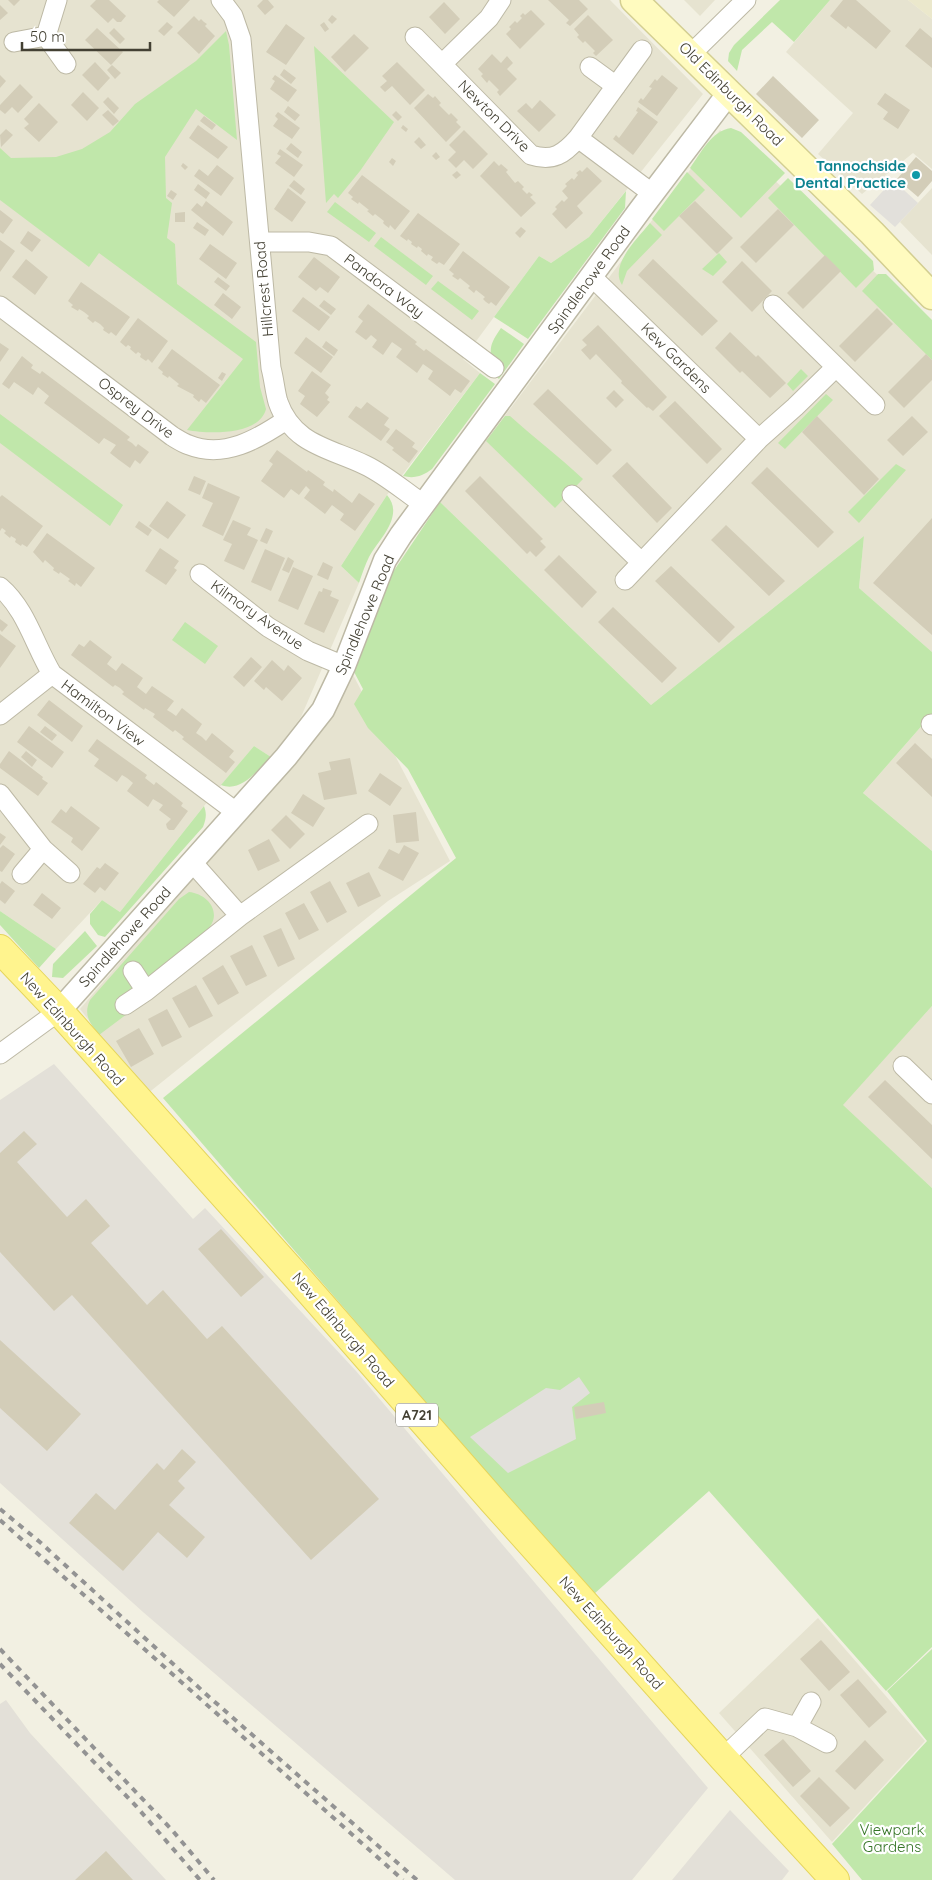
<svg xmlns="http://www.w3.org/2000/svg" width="932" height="1880" font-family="Quicksand,sans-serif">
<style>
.residential{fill:#e6e3d0}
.industrial{fill:#e3e0d8}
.education{fill:#ebe8cc}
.green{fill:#c0e7aa}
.parking{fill:#e2e0db}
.building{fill:#d3cdb8}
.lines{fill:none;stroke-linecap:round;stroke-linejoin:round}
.minor-casing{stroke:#bdb9a5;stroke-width:21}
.tertiary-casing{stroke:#bdb9a5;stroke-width:25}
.secondary-casing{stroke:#d3ce91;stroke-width:29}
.primary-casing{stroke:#e5d55d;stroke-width:30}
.minor{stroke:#fff;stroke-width:19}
.tertiary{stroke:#fff;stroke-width:22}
.secondary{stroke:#fffbbf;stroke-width:26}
.primary{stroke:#fff48e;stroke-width:28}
.rail{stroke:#939393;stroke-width:4;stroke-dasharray:6 6;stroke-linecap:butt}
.culture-dot{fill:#0f9aa8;stroke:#fff;stroke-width:2}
.labels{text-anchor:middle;stroke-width:4.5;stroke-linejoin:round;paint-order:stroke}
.shield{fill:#fff;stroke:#7b7970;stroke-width:1}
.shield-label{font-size:14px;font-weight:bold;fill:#434033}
.street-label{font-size:15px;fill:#434033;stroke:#fff}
.culture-label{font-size:15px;font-weight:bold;fill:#0d838f;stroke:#fff;text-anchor:end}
.park-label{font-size:15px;fill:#357526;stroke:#fff}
</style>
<rect width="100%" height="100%" fill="#f2f0e2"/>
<path class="residential" d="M 0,0 L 610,0 L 703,94 L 589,237 L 551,263 L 539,256 L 463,359 L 480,373 L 387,495 L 341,566 L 359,583 L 301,717 L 271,757 L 254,746 L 204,806 L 120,912 L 102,900 L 56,949 L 0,911 Z
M 684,0 L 715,0 L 700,16 Z
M 830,0 L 908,0 L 932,19 L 932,169 L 913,153 L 862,194 L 818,154 L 853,113 L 786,52 Z
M 720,130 L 932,325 L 932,652 L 859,588 L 864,536 L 651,705 L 440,502 Z
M 932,188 L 932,255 L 900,222 Z
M 350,669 L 450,861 L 388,901 L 147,1094 L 80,1009 L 301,752 Z
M 932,714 L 932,851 L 863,793 Z
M 932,1006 L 932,1188 L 842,1105 Z
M 818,1618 L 925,1741 L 832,1842 L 719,1713 Z"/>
<path class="industrial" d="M 54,1064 L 193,1219 L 205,1208 L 356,1371 L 708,1788 L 632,1880 L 455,1880 L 143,1612 L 0,1483 L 0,1100 Z
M 6,1700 L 30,1733 L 166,1880 L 0,1880 L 0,1704 Z
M 730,1810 L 789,1871 L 782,1880 L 672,1880 Z"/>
<path class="education" d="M 908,0 L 932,0 L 932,19 Z"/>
<path class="green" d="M 780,0 L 830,0 L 794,42 L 772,22 L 742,50 L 737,71 L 728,61 L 729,53 L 734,45 Z
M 226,31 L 229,45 L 237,140 L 196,109 L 165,157 L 166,198 L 172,203 L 167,238 L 175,244 L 177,284 L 256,342 L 260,387 L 266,409 C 259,436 209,434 187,430 L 243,359 L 99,253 L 89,267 L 0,200 L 0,148 L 11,158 L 56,157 L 82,149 L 110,132 L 135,104 L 196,61 Z
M 314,46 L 394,122 L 360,171 L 338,198 L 334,194 L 326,203 Z
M 731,128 L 741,132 L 785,173 L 741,218 L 690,168 C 701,153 711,131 731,128 Z
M 687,172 L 705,190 L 664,231 L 652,219 Z
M 788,178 L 873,261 L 874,270 L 856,288 L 768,198 Z
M 626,191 L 625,208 L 528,339 L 494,317 L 539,256 L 551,263 L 589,237 Z
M 335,202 L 376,233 L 369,242 L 327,212 Z
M 650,223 L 662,235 L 627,271 L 622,285 C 609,265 638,238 650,223 Z
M 381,237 L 433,276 L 426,285 L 374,246 Z
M 719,253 L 727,262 L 713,276 L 702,269 Z
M 878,274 L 886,274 L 932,320 L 932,360 L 862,291 Z
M 438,281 L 479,311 L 472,320 L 431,289 Z
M 501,328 L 524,344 L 499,379 L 494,375 C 491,351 486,349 501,328 Z
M 801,369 L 808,376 L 793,391 L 787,384 Z
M 480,373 L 495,384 L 432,469 C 423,476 414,479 403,476 Z
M 826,394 L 833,400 L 785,449 L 778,443 Z
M 0,414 L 123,505 L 110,526 L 0,443 Z
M 505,416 L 510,416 C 534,438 560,457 583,479 L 555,508 L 486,441 Z
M 896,464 L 906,470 L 859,523 L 848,512 Z
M 387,495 C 405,516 379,539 369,557 C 365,565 362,574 359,583 L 341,566 Z
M 440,502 L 651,705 L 864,536 L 859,588 L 932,652 L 932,714 L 863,793 L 932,851 L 932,1006 L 843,1105 L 932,1188 L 932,1647 L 886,1691 L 709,1491 L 594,1594 L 487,1480 L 381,1351 L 163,1098 L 456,858 L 408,769 L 368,728 L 354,704 L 363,689 L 352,668 L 391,575 Z
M 185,622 L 218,646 L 205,664 L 172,640 Z
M 254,746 L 271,757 C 257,770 242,793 221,785 Z
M 204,806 C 207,814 206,819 203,827 L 105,937 L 98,935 L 90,924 L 90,914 L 102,900 L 120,912 Z
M 189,892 C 209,894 223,914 207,930 L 209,934 L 152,976 L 145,975 C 136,985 129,994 118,1002 L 127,1014 L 99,1035 C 90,1023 83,1015 90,1000 L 179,899 Z
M 0,911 L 56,949 L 39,968 L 0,925 Z
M 85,931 L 97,946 L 63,978 L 52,977 L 53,964 Z
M 932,1649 L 932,1880 L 862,1880 L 832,1844 L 927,1741 L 887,1691 Z"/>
<path class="parking" d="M 893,180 L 918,203 L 895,227 L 870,205 Z
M 579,1377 L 590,1393 L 572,1407 L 576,1439 L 508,1473 L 470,1437 L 546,1388 L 560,1390 Z"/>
<path class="building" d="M 8,0 L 20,0 L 14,6 Z
M 96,0 L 109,0 L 126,16 L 121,22 L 117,22 L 113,18 L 108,23 L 90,6 Z
M 159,0 L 190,0 L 174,17 L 157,2 Z
M 263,0 L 268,0 L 274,7 L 265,15 L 257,6 Z
M 548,0 L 579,0 L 588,9 L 570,26 L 566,23 L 569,20 Z
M 843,0 L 856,0 L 891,31 L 876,49 L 848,26 L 846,29 L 830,16 Z
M 444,2 L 460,19 L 445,34 L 429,17 Z
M 0,5 L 8,13 L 0,20 Z
M 531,10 L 545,24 L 520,49 L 506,34 L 511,29 L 509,27 L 515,21 L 517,23 L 522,18 L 520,16 L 523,13 L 525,15 Z
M 332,15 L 337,19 L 332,24 L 328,20 Z
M 588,15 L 613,40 L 596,56 L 593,53 L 595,51 L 585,41 L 583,43 L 577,37 L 579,35 L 574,29 Z
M 194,16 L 199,21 L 201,19 L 204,22 L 207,24 L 205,26 L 215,36 L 199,54 L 177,33 Z
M 167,22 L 173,27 L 164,36 L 158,31 Z
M 324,22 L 329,29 L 325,32 L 320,25 Z
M 286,24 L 305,38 L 286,65 L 266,52 Z
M 97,28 L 123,52 L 111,65 L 85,40 Z
M 114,28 L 125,39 L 120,44 L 109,33 Z
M 920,28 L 932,38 L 932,68 L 905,46 Z
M 354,34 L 369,48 L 345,72 L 331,57 Z
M 492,54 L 501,63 L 507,56 L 513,63 L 507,69 L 517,79 L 500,96 L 497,92 L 499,90 L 489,80 L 487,83 L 481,76 L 483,74 L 478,69 Z
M 95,62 L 110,78 L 98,91 L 82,75 Z
M 397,62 L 425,90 L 410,105 L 392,86 L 385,92 L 380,87 L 387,81 L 382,76 Z
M 112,65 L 121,73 L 115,79 L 107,70 Z
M 284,69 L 296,78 L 291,84 L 280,75 Z
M 0,75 L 6,81 L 0,88 Z
M 275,75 L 297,90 L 288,102 L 270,89 L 275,81 L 272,79 Z
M 662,75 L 678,88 L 657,116 L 638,102 L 641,98 L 643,100 L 652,88 L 649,87 L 655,79 L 657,81 Z
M 773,76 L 819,120 L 802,138 L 756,94 Z
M 20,84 L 33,97 L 18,113 L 12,107 L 5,114 L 0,110 L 0,105 Z
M 83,92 L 99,108 L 87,121 L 71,105 Z
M 885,93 L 910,110 L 898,129 L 883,119 L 888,112 L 877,104 Z
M 428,94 L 433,98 L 435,96 L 441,103 L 439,105 L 449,115 L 451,113 L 458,120 L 456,122 L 461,127 L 446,142 L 414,108 Z
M 108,97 L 119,108 L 114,114 L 103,102 Z
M 540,100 L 556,115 L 539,132 L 517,111 L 526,103 L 532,109 Z
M 39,103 L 58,122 L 39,142 L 24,128 L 29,124 L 24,119 Z
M 288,106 L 300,115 L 295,121 L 284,112 Z
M 638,107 L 658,122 L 633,155 L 613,139 L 616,135 L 619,138 L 638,112 L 636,111 Z
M 108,110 L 119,121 L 113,126 L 102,115 Z
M 396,111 L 402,117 L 398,121 L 392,115 Z
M 278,112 L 300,128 L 292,139 L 273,126 L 278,119 L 275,116 Z
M 204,116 L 216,125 L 212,130 L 200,121 Z
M 198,125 L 228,147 L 218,159 L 189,138 Z
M 403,125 L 408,129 L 406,132 L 401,128 Z
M 6,129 L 13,135 L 1,147 L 0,135 Z
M 464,130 L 488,154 L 473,169 L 464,160 L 456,168 L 448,160 L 456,152 L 449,145 Z
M 419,137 L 426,145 L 421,149 L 414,142 Z
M 291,143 L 302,152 L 298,158 L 286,149 Z
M 280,149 L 303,165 L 294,177 L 275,163 L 281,156 L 277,154 Z
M 436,152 L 440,157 L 436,160 L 432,156 Z
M 916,157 L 932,171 L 932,181 L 918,197 L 897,179 Z
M 392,158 L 396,161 L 393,166 L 389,162 Z
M 494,161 L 499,166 L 501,164 L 508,170 L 506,172 L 515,183 L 518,181 L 524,187 L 522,189 L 527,194 L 529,192 L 533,195 L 530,197 L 536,203 L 521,217 L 480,176 Z
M 183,163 L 188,167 L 185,170 L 181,166 Z
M 217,165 L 234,178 L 221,196 L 194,176 L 199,169 L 208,176 Z
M 587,167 L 602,181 L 577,206 L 583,213 L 566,229 L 552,214 L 557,209 L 555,207 L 562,200 L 564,202 L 568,198 L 562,191 L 567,186 L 565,184 L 572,178 L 574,180 L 578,175 L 576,173 L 580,170 L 582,172 Z
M 457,171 L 461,175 L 456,179 L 452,175 Z
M 362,175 L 410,211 L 395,230 L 390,225 L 389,228 L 385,225 L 383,223 L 384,221 L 375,214 L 373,216 L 367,211 L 369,210 L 359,202 L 358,204 L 351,199 L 353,197 L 348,193 Z
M 294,180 L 305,189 L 301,195 L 289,186 Z
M 198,184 L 210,193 L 206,199 L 194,190 Z
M 288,188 L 306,202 L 292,222 L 274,209 Z
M 171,190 L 177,194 L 173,200 L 167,196 Z
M 206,201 L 233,222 L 223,236 L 191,210 L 197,203 L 202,207 Z
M 695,201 L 733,238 L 717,254 L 679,216 Z
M 778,209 L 794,225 L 756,263 L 740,247 Z
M 0,210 L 13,220 L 3,234 L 0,232 Z
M 185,212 L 185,222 L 175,222 L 175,213 Z
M 418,213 L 460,244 L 444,265 L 439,262 L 437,264 L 431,260 L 433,257 L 428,254 L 427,256 L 421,251 L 422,249 L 418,246 L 417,248 L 411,244 L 412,242 L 408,239 L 407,241 L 400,236 Z
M 197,222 L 209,230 L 205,236 L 193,228 Z
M 521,227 L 526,231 L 520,238 L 515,233 Z
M 28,231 L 41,240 L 32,252 L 20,243 Z
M 0,240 L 15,251 L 0,272 Z
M 210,244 L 237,263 L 226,279 L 199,259 Z
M 463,251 L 510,287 L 496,306 L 491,302 L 489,304 L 486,302 L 483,299 L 485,297 L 476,290 L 474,293 L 468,288 L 470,286 L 460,278 L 458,280 L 452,276 L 454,274 L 449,270 Z
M 825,255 L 841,271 L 803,309 L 787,293 Z
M 314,257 L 340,277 L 328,293 L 320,287 L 316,291 L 298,277 Z
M 26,259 L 48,277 L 35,295 L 12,277 Z
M 653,259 L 718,321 L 702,336 L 638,275 Z
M 742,261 L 772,291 L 752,312 L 722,282 Z
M 218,277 L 230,286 L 226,291 L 214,282 Z
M 81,282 L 130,317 L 116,336 L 111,332 L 109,334 L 103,330 L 104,328 L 100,324 L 95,321 L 93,323 L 87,318 L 89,316 L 84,312 L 79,309 L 78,311 L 71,307 L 73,305 L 68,301 Z
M 223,293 L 241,307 L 232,319 L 214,305 Z
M 303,297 L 330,317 L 319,331 L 292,311 Z
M 324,300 L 336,309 L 331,315 L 319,306 Z
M 368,304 L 417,342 L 415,344 L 424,351 L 426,349 L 470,381 L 461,393 L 455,389 L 450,396 L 428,379 L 433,371 L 423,364 L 417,373 L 396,357 L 402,349 L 392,342 L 383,355 L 372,347 L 377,340 L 371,335 L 366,340 L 355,332 L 363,321 L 358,317 Z
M 877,308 L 893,324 L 855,362 L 839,346 Z
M 138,318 L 168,341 L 152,363 L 148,359 L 146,361 L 140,357 L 141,354 L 138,352 L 136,354 L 130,349 L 131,347 L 128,345 L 126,347 L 120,342 Z
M 598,325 L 667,397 L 653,411 L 648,407 L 647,408 L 621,383 L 622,381 L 596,354 L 590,360 L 581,350 L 587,345 L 582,340 Z
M 730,332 L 756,357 L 758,355 L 786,383 L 770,398 L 742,371 L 740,373 L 715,348 Z
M 306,337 L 333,357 L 321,373 L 294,353 Z
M 326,341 L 338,350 L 334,356 L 322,347 Z
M 0,343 L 9,349 L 0,362 Z
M 172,349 L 220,385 L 206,403 L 201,399 L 199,402 L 193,397 L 194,395 L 177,386 L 179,384 L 169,376 L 168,378 L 162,374 L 163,372 L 158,368 Z
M 926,354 L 932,360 L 932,380 L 904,408 L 888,392 Z
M 22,356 L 33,365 L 31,368 L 40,374 L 42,371 L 130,437 L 127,440 L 132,443 L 136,447 L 138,444 L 149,452 L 140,464 L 135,460 L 130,468 L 119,460 L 110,453 L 116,445 L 104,438 L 99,444 L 71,423 L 44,403 L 49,396 L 38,387 L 33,395 L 14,382 L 9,389 L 2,384 Z
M 312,371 L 331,385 L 325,393 L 329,397 L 327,400 L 330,402 L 317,417 L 300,404 L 305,396 L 298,391 Z
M 222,372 L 226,374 L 222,381 L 218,378 Z
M 548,389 L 612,450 L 597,465 L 533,404 Z
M 614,390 L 624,400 L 616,408 L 606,398 Z
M 675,401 L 722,449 L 707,464 L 659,416 Z
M 367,402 L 389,418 L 384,425 L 390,429 L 381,441 L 348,417 L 356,406 L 361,409 Z
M 817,416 L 879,479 L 864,495 L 802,432 Z
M 912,416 L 928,432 L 903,456 L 887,440 Z
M 396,429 L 415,443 L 412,447 L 418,451 L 409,463 L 392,450 L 394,448 L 386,442 Z
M 277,450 L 307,472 L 308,470 L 325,482 L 323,485 L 333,492 L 334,489 L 352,503 L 359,493 L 375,504 L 355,531 L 340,520 L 344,514 L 332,505 L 325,514 L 304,498 L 310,490 L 306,486 L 299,495 L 291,489 L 284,498 L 261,481 L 273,464 L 269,461 Z
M 627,462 L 672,508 L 657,523 L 612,476 Z
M 767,467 L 834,532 L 818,548 L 751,483 Z
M 194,476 L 206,481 L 200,495 L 188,490 Z
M 480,476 L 543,539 L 540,541 L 546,547 L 536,557 L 530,551 L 527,554 L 465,491 Z
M 208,483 L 240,497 L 223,536 L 202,526 L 213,503 L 202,498 Z
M 2,495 L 43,526 L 27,547 L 22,544 L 21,546 L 15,542 L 16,539 L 11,536 L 10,538 L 4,533 L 6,531 L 2,528 L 0,531 L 0,497 Z
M 167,501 L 186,515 L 168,539 L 149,526 Z
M 932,518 L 932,635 L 873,583 Z
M 233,520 L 251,528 L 247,535 L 258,540 L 244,570 L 224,561 L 232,544 L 223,540 Z
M 139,521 L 152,530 L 148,536 L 135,527 Z
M 726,525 L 785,581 L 769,596 L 711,540 Z
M 266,528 L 273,531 L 267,544 L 260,541 Z
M 47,533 L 95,568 L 81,587 L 76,583 L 75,586 L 71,583 L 68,581 L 70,579 L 60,572 L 59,574 L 53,570 L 54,568 L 45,560 L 43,563 L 33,552 Z
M 160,548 L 179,561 L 174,568 L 177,570 L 166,585 L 145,571 Z
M 265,549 L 285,558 L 271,591 L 251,582 Z
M 559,555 L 597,592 L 582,608 L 544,570 Z
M 288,557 L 294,561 L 289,573 L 282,570 Z
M 323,562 L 333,567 L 328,580 L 317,575 Z
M 671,566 L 735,627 L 719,643 L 655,581 Z
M 293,567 L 313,576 L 298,610 L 278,601 Z
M 323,588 L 332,591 L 330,596 L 339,600 L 324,633 L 304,624 L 319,591 L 322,592 Z
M 613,607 L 677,668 L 662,683 L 598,622 Z
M 0,619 L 8,625 L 2,632 L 0,630 Z
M 0,634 L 16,646 L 0,668 Z
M 90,640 L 112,657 L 107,664 L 116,671 L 122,663 L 143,678 L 137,687 L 146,694 L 152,686 L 174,701 L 167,710 L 172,713 L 176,716 L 182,708 L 202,724 L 196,733 L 202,737 L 206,741 L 212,733 L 234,751 L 229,757 L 235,762 L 226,773 L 182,739 L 184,737 L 175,730 L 173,732 L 153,717 L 155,714 L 145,708 L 144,710 L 122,694 L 124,692 L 120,688 L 115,685 L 113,687 L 71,655 L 79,644 L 84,647 Z
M 251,657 L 262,667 L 244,687 L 233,677 Z
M 272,660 L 284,671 L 288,665 L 302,678 L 282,701 L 266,687 L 264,690 L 254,681 Z
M 49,700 L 83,726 L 72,742 L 37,715 Z
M 29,726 L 64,752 L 52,768 L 17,742 Z
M 45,726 L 57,735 L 52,741 L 40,732 Z
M 97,739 L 147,775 L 145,778 L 154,785 L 156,782 L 183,803 L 181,806 L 188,811 L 174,830 L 169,830 L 167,828 L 166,824 L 171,819 L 159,810 L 163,805 L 153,799 L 148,807 L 127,791 L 133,783 L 127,778 L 122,775 L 117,782 L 94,766 L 99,759 L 88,751 Z
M 915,743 L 932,759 L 932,797 L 896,763 Z
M 9,751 L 43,777 L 42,779 L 48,783 L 38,796 L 0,768 L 0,764 Z
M 26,751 L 37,760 L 32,767 L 21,757 Z
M 350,758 L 357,794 L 324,800 L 318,773 L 331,770 L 329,762 Z
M 380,773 L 402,788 L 390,806 L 368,791 Z
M 303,794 L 325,808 L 313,827 L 291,813 Z
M 71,806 L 100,828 L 82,851 L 71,842 L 73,838 L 51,822 L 61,809 L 66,813 Z
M 416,812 L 419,841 L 396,843 L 393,815 Z
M 286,815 L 305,834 L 290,849 L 271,830 Z
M 0,833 L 6,837 L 0,845 Z
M 269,839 L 280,861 L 258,871 L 248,850 Z
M 3,845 L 15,854 L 2,872 L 0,871 L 0,848 Z
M 404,845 L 419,853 L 403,881 L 378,868 L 389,849 L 399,854 Z
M 105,863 L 119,873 L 105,891 L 100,887 L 95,893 L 83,884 L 97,867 L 100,869 Z
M 369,872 L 381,896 L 358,907 L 346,883 Z
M 2,881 L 15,891 L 5,904 L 0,900 L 0,884 Z
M 330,881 L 347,912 L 327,923 L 310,892 Z
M 42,893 L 61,908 L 52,919 L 33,905 Z
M 304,903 L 319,930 L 299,940 L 285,913 Z
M 281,928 L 295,959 L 278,967 L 263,936 Z
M 252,945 L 267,976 L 246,986 L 230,956 Z
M 223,965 L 239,993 L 218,1005 L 202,978 Z
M 196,985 L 213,1016 L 189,1028 L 172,998 Z
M 167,1009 L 182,1037 L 162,1047 L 148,1019 Z
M 139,1028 L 154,1054 L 131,1067 L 116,1041 Z
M 885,1080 L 932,1125 L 932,1159 L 868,1097 Z
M 24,1131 L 37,1144 L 17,1162 L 67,1217 L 86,1199 L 110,1226 L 91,1243 L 147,1305 L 163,1290 L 207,1339 L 222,1326 L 379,1499 L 311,1560 L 72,1295 L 54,1311 L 0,1252 L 0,1153 Z
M 221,1229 L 264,1277 L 241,1297 L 198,1249 Z
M 0,1340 L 81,1414 L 47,1451 L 0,1408 Z
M 604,1402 L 606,1413 L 576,1419 L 574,1407 Z
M 182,1449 L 196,1462 L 178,1481 L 185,1488 L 169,1505 L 205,1537 L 187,1558 L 158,1532 L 123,1571 L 69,1523 L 96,1493 L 115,1510 L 157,1463 L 164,1470 Z
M 821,1640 L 850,1672 L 829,1691 L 800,1659 Z
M 858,1679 L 887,1712 L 869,1728 L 840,1695 Z
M 783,1739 L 811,1771 L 793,1787 L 764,1755 Z
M 865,1740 L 884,1760 L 855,1790 L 835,1771 Z
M 819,1777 L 850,1808 L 830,1827 L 800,1796 Z
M 106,1851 L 133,1880 L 75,1880 Z"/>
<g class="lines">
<g class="minor-casing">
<path id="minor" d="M 221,0 L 233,16 L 241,39 L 271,368 C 274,379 275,392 278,402 C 293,445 330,448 365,465 C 386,475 404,491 423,504
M 46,36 L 57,0
M 415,37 L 531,155 C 553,162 564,154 578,138 L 653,194
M 14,42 L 46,36 L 66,64
M 691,54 L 746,0
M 442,64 L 489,18 L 501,0
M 590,67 L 616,86
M 578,138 L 642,50
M 260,242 L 309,242 L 331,246 L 494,368
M 592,277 L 759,439 L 625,580
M 773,305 L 875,405
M 0,306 L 172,436 C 177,439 183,443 189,445 C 224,459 258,439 286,420
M 759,439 L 795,407 L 836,367
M 572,495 L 641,562
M 200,574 L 268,627 L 308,651 L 344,666
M 0,587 C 26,609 35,646 52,674 L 236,812
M 0,715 L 52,674
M 931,724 L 932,725
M 0,794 L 43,849 L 70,873
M 22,874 L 43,849
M 240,916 L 368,824
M 133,971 L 146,991
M 125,1005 L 146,991 L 240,916 L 192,862
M 0,1054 L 59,1011
M 903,1066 L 932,1094
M 797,1727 L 811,1702
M 723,1758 L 765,1718 L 797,1727 L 827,1743"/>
</g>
<g class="tertiary-casing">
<path id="tertiary" d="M 59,1011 L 286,757 L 323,710 L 344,666 L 385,560 L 401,535 L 640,210 L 728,94"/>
</g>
<g class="secondary-casing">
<path id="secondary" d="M 634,0 L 872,233 L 932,296"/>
</g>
<g class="primary-casing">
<path id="primary" d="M 0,949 L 59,1011 L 296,1276 L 493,1501 L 723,1758 L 835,1880"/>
</g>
<use href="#minor" class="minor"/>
<use href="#tertiary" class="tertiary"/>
<use href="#secondary" class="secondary"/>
<use href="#primary" class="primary"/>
<path class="rail" d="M 0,1509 L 41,1543 L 207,1695 L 417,1880
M 0,1520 L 403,1880
M 0,1649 L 172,1830 L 214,1880
M 0,1664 L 136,1806 L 200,1880"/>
</g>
<circle class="culture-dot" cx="916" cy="175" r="5"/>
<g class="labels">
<rect class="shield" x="396" y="1403.5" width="42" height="23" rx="4"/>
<g class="shield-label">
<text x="417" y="1420">A721</text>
</g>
<g class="street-label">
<text transform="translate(731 94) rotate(45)" y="5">Old Edinburgh Road</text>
<text transform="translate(494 116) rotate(45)" y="5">Newton Drive</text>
<text transform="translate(589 280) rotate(-54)" y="5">Spindlehowe Road</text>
<text transform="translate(384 286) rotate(37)" y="5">Pandora Way</text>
<text transform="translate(264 289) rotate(-95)" y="5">Hillcrest Road</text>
<text transform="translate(676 358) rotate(45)" y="5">Kew Gardens</text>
<text transform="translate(136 408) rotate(37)" y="5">Osprey Drive</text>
<text transform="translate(257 615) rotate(35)" y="5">Kilmory Avenue</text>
<text transform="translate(365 615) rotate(-67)" y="5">Spindlehowe Road</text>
<text transform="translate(103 713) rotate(37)" y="5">Hamilton View</text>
<text transform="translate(125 937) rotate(-48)" y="5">Spindlehowe Road</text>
<text transform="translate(72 1029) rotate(48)" y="5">New Edinburgh Road</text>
<text transform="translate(343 1330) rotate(49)" y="5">New Edinburgh Road</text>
<text transform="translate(611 1633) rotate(48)" y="5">New Edinburgh Road</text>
</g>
<g class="culture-label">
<text x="906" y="171">Tannochside<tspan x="906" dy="17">Dental Practice</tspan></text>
</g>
<g class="park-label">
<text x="892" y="1835">Viewpark<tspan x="892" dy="17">Gardens</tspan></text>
</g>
</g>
<path d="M22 42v8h128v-8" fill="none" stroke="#434033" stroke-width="2.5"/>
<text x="30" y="42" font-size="15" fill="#434033" stroke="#ffffff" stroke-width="4" paint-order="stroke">50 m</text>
</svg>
